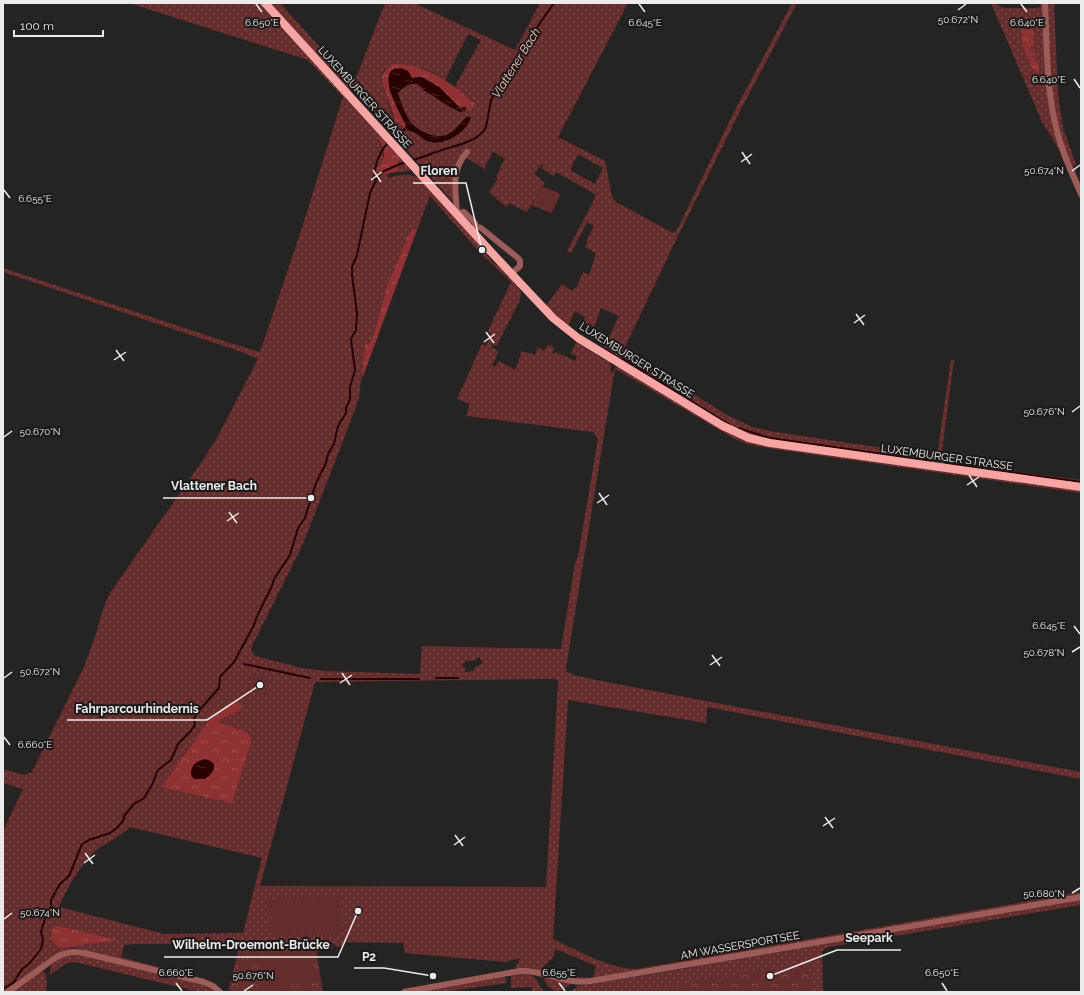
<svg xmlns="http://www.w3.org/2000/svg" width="1084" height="995" font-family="Raleway,sans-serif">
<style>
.grass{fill:url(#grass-dots);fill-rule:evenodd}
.forest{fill:url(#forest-crowns)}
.park{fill:url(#park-crowns)}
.pitch{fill:#652e2d}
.water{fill:url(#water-ripples)}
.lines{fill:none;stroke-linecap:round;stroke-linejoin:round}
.stream{stroke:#2a0002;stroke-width:2}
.minor{stroke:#9c5c59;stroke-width:6}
.major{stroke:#f6a5a2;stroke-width:8}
.ticks{fill:none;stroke:#edebeb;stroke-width:1.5}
.labels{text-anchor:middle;stroke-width:4;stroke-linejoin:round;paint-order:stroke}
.street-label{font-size:11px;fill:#edebeb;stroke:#1c1a19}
.water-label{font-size:12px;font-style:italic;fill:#fcc5c2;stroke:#1c1a19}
.ticks-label{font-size:10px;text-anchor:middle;fill:#edebeb;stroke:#1c1a19;stroke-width:4;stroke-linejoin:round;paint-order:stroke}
.leader{fill:none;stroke:#edebeb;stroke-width:1.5}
.callout-dot{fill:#edebeb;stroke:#1c1a19;stroke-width:1.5}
.callout-label{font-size:12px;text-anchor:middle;font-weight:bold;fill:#edebeb;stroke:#1c1a19;stroke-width:4;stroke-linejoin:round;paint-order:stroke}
</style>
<defs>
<pattern id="grass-dots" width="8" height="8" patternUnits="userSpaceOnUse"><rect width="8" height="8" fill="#652e2d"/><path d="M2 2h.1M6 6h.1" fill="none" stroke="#7b4c4c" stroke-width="1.8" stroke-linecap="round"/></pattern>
<pattern id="forest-crowns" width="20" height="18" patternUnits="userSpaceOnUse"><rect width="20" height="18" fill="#903134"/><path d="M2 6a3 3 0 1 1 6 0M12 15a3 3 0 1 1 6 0" fill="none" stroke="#a04f52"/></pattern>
<pattern id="park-crowns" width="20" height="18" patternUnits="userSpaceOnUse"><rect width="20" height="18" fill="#652e2d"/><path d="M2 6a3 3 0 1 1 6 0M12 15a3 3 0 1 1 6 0" fill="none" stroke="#7b4c4c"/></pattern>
<pattern id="water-ripples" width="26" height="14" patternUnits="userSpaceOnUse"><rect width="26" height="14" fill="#2a0002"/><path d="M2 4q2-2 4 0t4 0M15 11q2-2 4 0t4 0" fill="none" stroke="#492527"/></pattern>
</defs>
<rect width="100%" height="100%" fill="#262323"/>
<path class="grass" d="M 129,3 L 262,3 L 345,96 L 346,101 L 348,100 L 409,168 L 411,168 L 409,171 L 390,173 L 387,176 L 389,178 C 401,174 411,173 422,180 L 482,246 L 481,247 L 493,263 L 494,263 L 507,273 L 506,275 L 510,277 L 519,287 L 519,288 L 521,292 L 520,300 L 497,345 L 496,346 L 492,344 L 491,347 L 498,351 L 498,353 L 492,366 L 495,367 L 499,361 L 515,370 L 522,351 L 535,355 L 538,347 L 544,351 L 547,346 L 550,345 L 554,348 L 552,353 L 554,354 L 556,352 L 575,361 L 577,356 L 571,354 L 576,342 L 605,360 L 609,361 L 611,366 L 610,371 L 613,372 L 615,368 L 618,366 L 731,434 L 1081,490 L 1081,493 L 774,449 L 747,444 L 733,438 L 616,369 L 614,374 L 566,668 L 566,671 L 573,675 L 601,681 L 1081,772 L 1081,779 L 707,707 L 706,723 L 568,700 L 553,939 C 579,951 607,968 636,969 L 1081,892 L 1081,894 L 591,979 L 577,979 L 515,968 L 520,958 L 505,962 L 405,953 L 403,943 L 345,942 L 344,945 L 336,947 L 333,943 L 330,942 L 333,948 L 326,950 L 325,945 L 319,945 L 319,952 L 316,952 L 315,943 L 136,944 L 124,945 L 121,957 L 165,969 L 164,970 L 76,948 C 53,950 37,969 19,982 C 14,986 9,990 3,992 L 3,831 L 23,789 L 3,783 L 3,769 L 24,775 L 32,772 L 84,667 L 96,634 L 103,609 L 110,593 L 201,463 L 217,438 L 258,359 L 242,352 L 3,272 L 3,268 L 233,344 L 260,352 L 300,234 L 343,97 L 308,60 ZM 381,138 L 400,157 L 397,164 L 397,171 L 381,175 L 379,165 C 387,156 382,149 379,140 ZM 430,196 L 481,254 L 511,282 L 488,331 L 491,333 L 488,338 L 489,339 L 486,346 L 482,344 L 457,399 L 470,404 L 466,416 L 593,432 L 598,439 L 578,556 L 575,563 L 561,649 L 422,646 L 420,674 L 325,671 L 302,668 L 255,656 L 251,650 L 252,646 L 303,544 L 343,441 L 359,398 L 365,345 L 369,344 L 373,337 L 388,283 L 410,232 L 413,229 L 417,230 ZM 479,657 L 483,663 L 474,668 L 474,671 L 465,672 L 465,667 L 462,666 L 463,663 L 465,663 L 465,661 L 473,661 ZM 541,679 L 554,679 L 558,681 L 558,685 L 546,887 L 260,886 L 315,682 ZM 239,702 L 239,711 L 220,720 L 219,723 L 163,787 L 210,719 L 232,703 ZM 130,827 L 262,858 L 243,933 L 164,934 L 59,907 C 67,888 83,860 99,848 C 110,841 121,836 130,827 ZM 55,925 L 110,938 L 115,940 L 62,948 L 51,940 L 52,929 ZM 556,949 L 596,966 L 593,978 L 571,977 L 541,969 L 554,956 L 554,952 Z
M 269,3 L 280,3 L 352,83 L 358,73 L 385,3 L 414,3 L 515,50 L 540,3 L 628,3 L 558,137 L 605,161 L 612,197 L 616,202 L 673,233 L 677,230 L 733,114 L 792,3 L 797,3 L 738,115 L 677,238 L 623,351 L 729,416 L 753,427 L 769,431 L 937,456 L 951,360 L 954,360 L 941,458 L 943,461 L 947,463 L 1081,480 L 1081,484 L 944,465 L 941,462 L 940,454 L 938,454 L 936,460 L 930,463 L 772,441 L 745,434 L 718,420 L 620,360 L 619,356 L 617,355 L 612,356 L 603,350 L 619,316 L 601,308 L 594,328 L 583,322 L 585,317 L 575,311 L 568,326 L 546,306 L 562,284 L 572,291 L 577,286 L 583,272 L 589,275 L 596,253 L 585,247 L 588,242 L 586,241 L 594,226 L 587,222 L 571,253 L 567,251 L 592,204 L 595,197 L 595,194 L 556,172 L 554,176 L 541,168 L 543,166 L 542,164 L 534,174 L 542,180 L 541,181 L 545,183 L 527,212 L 509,203 L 506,207 L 489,192 L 498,178 L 496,176 L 501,168 L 500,167 L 505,159 L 494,152 L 491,153 L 491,156 L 485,166 L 486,170 L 465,157 L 458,170 L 458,202 C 455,191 454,173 460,163 C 462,158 466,155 470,151 L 468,149 C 463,154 459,158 456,164 C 452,175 453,193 456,205 L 356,93 L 354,91 L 358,83 L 356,83 L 349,91 ZM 468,34 L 481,40 L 454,88 L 476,103 L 474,107 L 460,112 C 449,107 438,99 427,92 C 423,90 421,86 417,84 C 411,82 402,88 398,93 C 400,102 406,118 412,124 C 420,132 436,139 446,135 C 456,132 460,122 467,117 L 470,118 C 468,128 457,136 447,140 C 429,148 424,135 410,131 C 405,129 400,126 396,121 C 391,115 389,105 387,98 C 386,93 383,88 382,83 C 378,63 398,63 412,67 C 416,68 420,67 424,69 C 432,71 438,75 445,80 ZM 578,154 L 603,168 L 595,184 L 570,170 Z
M 991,3 C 997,3 999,7 1004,8 L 1037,8 L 1040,7 L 1041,3 L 1043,3 L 1042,6 L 1048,89 L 1062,153 L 1081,199 L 1081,202 L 1060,151 L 1042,122 Z
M 1047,3 L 1054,3 L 1058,94 L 1063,128 L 1076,165 L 1073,166 L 1081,184 L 1081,188 C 1075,173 1067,158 1062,143 C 1049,98 1050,49 1047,3 Z
M 1081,899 L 1081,905 L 829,947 L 824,949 L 822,952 L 823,992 L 713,992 L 713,979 L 635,992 L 570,992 L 578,986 L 683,969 L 815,942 Z
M 72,953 L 202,984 L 210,988 L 216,992 L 199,992 L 75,962 L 67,963 L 50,975 L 51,965 L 58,959 Z
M 42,970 C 49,975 46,985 46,992 L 13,992 Z
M 521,974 C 539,974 535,980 544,992 L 532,992 L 532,987 L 511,988 L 511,976 Z
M 505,977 L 507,983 L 443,992 L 419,992 Z
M 543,977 L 570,983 L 570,985 L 562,990 L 555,991 L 547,986 Z"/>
<path class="forest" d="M 1028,29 L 1032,29 C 1035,35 1032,40 1034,46 L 1029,48 L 1038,57 L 1031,56 L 1039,64 L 1039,73 L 1035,72 L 1030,65 L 1031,61 C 1023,54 1023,43 1021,32 Z
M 392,64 C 431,65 447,81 476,104 C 474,107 471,110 466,110 L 466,107 L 460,108 L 439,87 L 422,77 L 412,78 L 410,76 L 389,88 L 399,111 L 406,125 L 405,129 L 395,120 L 382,82 L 382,75 L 386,69 Z
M 381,138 L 400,158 L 397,164 L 399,168 L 397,171 L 381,175 L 378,173 L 377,168 C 387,155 385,155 379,139 Z
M 413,229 L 417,230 L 362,379 L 362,373 L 365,345 L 369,344 L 373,337 L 388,283 L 410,232 Z
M 239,702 L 242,707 L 239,711 L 220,720 L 219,723 L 244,731 L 249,735 L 251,742 L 232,803 L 162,787 L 210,719 L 232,703 Z
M 55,925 L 110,938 L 117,940 L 62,948 L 56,945 L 51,940 L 52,929 Z"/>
<path class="park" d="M 315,943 L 323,992 L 228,992 L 240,944 Z
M 802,963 L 806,964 L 810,971 L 811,992 L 635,992 Z"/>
<path class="pitch" d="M 544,187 L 559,193 L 560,195 L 552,212 L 550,213 L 532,205 L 542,188 Z
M 254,675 L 270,679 L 265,695 L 249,691 Z
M 341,897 L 342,933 L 270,935 L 269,899 Z
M 311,948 L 316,981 L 267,989 L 262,956 Z"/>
<path class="water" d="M 401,68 L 408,71 L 412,78 L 421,77 L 439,87 L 460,108 L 466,107 L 466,110 L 460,112 C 449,107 438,99 427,92 C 423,90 421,86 417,84 C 411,82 402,88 398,93 C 400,102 407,118 412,124 C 420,132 436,139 446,135 C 456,132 460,122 467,117 L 471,117 C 466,133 446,145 430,142 C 422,140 418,133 411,131 C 409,130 406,130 405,129 L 406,125 C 401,115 378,77 394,69 C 396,68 398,69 401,68 Z
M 205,759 C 220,762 214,773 205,779 L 194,779 L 191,775 C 191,765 195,762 205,759 Z"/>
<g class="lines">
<path class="stream" d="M 397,135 L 405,129
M 412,160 C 422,158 432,153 442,150 C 457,145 478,142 486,127 L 491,100 L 494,94 C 514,63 533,32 554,3
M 376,181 C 371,172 380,151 387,144
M 605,349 L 614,355
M 621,358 L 730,425
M 738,428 L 770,438 L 931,461
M 945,463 L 1081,482
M 244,664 L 310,678
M 436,678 L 458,678
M 321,679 L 419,679
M 3,989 L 14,982 L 22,969 L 29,964 L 41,949 L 43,940 L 41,932 L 46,915 L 51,907 L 51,900 L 60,884 L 69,876 L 82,844 L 89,840 L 110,833 L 117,828 L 123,821 L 124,816 L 134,804 L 144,798 L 152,785 L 158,770 L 171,760 L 178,744 L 190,732 L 195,725 L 194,719 L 196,714 L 219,688 L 220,677 L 234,662 L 253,627 L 259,612 L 272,586 L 274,579 L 290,555 L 298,528 L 305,518 L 316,483 L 326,463 L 328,454 L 334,444 L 338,426 L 346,413 L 346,408 L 350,399 L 350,387 L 355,370 L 351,340 L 352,337 L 356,330 L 357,313 L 352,275 L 352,267 L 357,255 L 370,193 L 378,176 L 384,171 L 405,162"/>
<path class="minor" d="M 1045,3 C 1047,45 1046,90 1057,131 C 1062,153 1072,173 1081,194
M 467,152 C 450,171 456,190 457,214 L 464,212 L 475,223 L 476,227 L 473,231
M 474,229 L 478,227 L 481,228 L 518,258 L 520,261 L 520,266 L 511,274
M 8,992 L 55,958 C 65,952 73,951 84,953 L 204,982 L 213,986 L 220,992
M 404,992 L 520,971 C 545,970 565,985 591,981 L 1081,897"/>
<path class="major" d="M 265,3 L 492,253 L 553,318 L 578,338 L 723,426 L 749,438 L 770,443 L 1081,487"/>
</g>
<path class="ticks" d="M 256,4 L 262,12M 639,4 L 645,12M 1021,4 L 1027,12M 958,10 L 966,4M 1074,79 L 1080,88M 742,152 L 750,164M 741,162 L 752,154M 373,170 L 381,182M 1072,171 L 1080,165M 371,180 L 382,172M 4,190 L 10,198M 856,314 L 864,325M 854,323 L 865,315M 486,332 L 494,343M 484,342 L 495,334M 116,350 L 124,361M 114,360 L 126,352M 1072,412 L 1080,406M 4,437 L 12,431M 969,475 L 977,487M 967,485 L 979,477M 599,493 L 607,505M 597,503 L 609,495M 229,512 L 237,523M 227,521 L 239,513M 1074,626 L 1080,634M 1072,652 L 1080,647M 712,655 L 720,666M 710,665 L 722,657M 342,673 L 350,685M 4,678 L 12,672M 340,683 L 352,675M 4,737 L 10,745M 825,817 L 833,828M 823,826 L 835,818M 455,835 L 463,846M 454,845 L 465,837M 85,853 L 93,864M 84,863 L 95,855M 1072,893 L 1080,888M 4,919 L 12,913M 176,983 L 182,991M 559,983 L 565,991M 942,983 L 947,991M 244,991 L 253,985"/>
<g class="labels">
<g class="street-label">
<text transform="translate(365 97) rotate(48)" y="4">LUXEMBURGER STRASSE</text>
<text transform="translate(637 360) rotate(32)" y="4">LUXEMBURGER STRASSE</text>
<text transform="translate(947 457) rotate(8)" y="4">LUXEMBURGER STRASSE</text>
<text transform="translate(740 945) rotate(-10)" y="4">AM WASSERSPORTSEE</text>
</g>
<g class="water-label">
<text transform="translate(516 63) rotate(-58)" y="4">Vlattener Bach</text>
</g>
</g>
<g class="ticks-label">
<text x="958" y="23">50.672°N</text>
<text x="262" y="26">6.650°E</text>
<text x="645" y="26">6.645°E</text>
<text x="1027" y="26">6.640°E</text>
<text x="1049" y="83">6.640°E</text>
<text x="1044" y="174">50.674°N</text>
<text x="35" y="202">6.655°E</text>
<text x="1044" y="415">50.676°N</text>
<text x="40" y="435">50.670°N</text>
<text x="1049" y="629">6.645°E</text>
<text x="1044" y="656">50.678°N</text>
<text x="40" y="675">50.672°N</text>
<text x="35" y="748">6.660°E</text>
<text x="1044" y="897">50.680°N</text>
<text x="40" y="916">50.674°N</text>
<text x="176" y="976">6.660°E</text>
<text x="559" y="976">6.655°E</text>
<text x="942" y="976">6.650°E</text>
<text x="253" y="979">50.676°N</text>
</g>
<path class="leader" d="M482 250L466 183H413M311 498L265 498H163M260 685L207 720H67M770 976L837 950H901M358 911L338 957H164M433 976L384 968H354"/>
<g class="callout-dot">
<circle cx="482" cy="250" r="4"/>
<circle cx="311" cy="498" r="4"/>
<circle cx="260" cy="685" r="4"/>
<circle cx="770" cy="976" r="4"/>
<circle cx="358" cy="911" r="4"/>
<circle cx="433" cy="976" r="4"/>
</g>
<g class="callout-label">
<text x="439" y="175">Floren</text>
<text x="214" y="490">Vlattener Bach</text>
<text x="137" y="713">Fahrparcourhindernis</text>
<text x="869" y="942">Seepark</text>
<text x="251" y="949">Wilhelm-Droemont-Brücke</text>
<text x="369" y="961">P2</text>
</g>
<rect width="1084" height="995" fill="none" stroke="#edebeb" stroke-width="8"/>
<path d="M14 30v6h89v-6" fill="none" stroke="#edebeb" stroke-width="2"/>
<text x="20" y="30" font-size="12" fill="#edebeb" stroke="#1c1a19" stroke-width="3" paint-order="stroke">100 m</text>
</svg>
